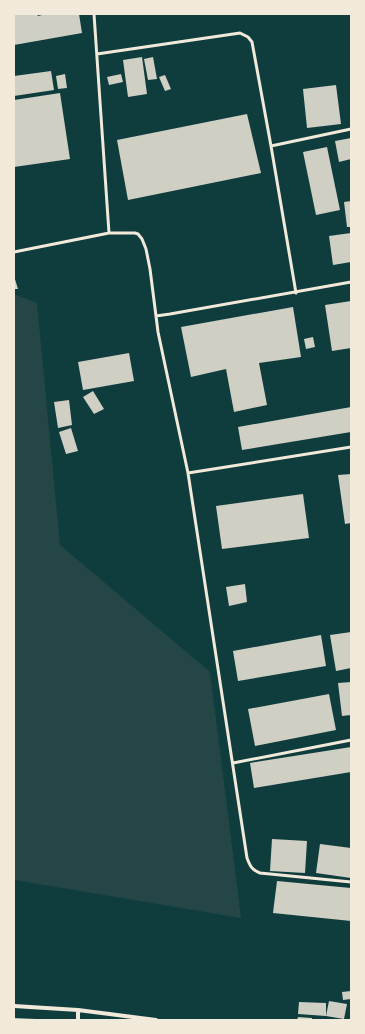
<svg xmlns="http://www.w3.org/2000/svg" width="365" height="1034" font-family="Cabin,sans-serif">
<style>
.green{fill:#244646}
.building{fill:#cfcfc3}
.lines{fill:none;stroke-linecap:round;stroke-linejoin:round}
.service{stroke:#f1e9da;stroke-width:3}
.minor{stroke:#f1e9da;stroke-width:4}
</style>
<rect width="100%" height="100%" fill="#0f3d3e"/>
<path class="green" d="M 14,294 L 37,303 L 60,545 L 210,672 L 241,918 L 14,880 Z"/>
<path class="building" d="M 14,14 L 37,14 L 38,16 L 46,14 L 79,14 L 82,33 L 14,45 Z
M 142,57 L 147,94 L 128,97 L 123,60 Z
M 153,57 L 157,79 L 148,80 L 144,59 Z
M 51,71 L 54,90 L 14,96 L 14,76 Z
M 65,74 L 67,88 L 58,89 L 56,76 Z
M 121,74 L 123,82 L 109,85 L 107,77 Z
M 165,75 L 171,89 L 165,91 L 159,77 Z
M 336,85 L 341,124 L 307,128 L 303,89 Z
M 60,93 L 70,159 L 14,167 L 14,100 Z
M 247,114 L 261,173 L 128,200 L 117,140 Z
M 351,138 L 351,159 L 339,162 L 335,141 Z
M 327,147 L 340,210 L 316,215 L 303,152 Z
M 351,201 L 351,227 L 347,227 L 344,202 Z
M 351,233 L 351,262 L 333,265 L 329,236 Z
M 14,276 L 18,289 L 14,289 Z
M 351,301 L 351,348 L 332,351 L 325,305 Z
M 293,307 L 301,357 L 259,363 L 267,405 L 234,412 L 226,369 L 191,377 L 181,327 Z
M 313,337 L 315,347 L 306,349 L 304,339 Z
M 129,353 L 134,381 L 83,390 L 78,362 Z
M 93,391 L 104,409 L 94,414 L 83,397 Z
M 69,400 L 72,425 L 58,428 L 54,402 Z
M 351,407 L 351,432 L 242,450 L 238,427 Z
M 71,428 L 78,451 L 66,454 L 59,432 Z
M 351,474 L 351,523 L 345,524 L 338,475 Z
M 303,494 L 309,538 L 222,549 L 216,506 Z
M 245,584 L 247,602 L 229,606 L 226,587 Z
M 351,632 L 351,668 L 336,671 L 330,635 Z
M 321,635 L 326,666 L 238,681 L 233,651 Z
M 351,682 L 351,715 L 342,716 L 338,683 Z
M 329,694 L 336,730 L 255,746 L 248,709 Z
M 351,747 L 351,772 L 254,788 L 250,763 Z
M 272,839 L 307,841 L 305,873 L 270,871 Z
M 320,844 L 351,848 L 351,878 L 316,873 Z
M 277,881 L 351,888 L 351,921 L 273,913 Z
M 351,991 L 351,999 L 343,1000 L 342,992 Z
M 329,1001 L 347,1004 L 344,1019 L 326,1016 Z
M 299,1002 L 326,1003 L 326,1016 L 298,1014 Z
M 298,1017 L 312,1018 L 312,1020 L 297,1020 Z
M 14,1018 L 36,1019 L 36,1020 L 14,1020 Z"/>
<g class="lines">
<path class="service" d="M 94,14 L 109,233
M 97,54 L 240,33 L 248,37 L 252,42 L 271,146 L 296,293
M 271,146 L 351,129
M 14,252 L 109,233 L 135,233 L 138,234 L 142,239 L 146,249 L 150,269 L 156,316
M 351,282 L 170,314 L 156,316 L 158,332 L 188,473 L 247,858 C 250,866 252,870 260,873 L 351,882
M 188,473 L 351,447
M 233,763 L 351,740"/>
<path class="minor" d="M 14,1006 L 78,1010 L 156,1020
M 78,1020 L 78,1010"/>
</g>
<rect width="365" height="1034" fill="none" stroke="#f1e9da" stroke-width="30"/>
</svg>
